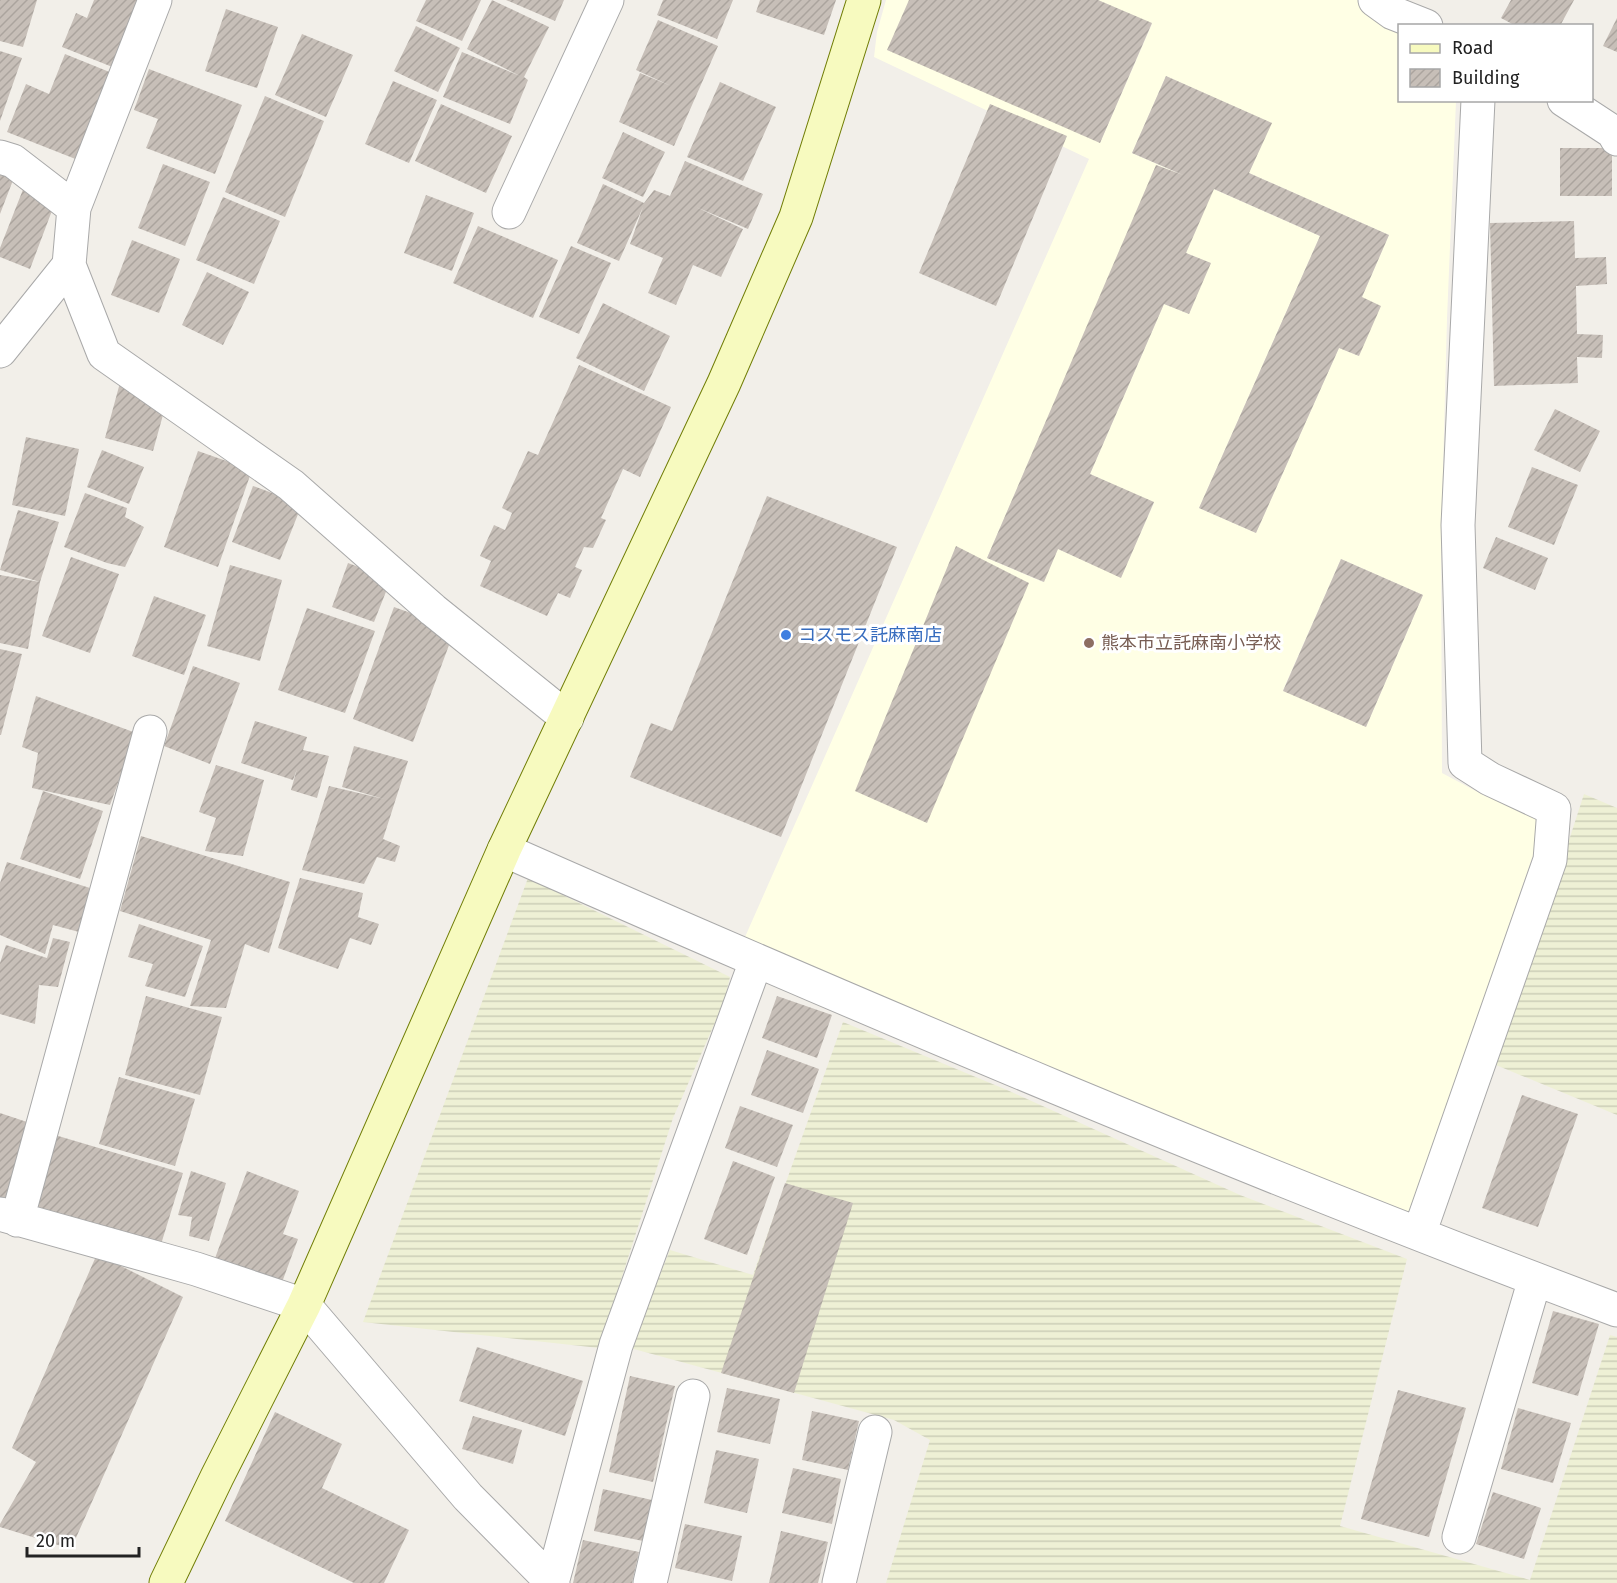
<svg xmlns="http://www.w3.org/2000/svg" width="1617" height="1583" font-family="'Fira Sans','Noto Sans JP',sans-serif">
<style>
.education{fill:#ffffe5;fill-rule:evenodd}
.farmland{fill:url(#farmland-rules)}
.building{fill:url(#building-hatch)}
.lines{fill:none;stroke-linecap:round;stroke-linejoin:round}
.street-casing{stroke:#a9a9a9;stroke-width:35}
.secondary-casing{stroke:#707d05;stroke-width:35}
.street{stroke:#fff;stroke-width:33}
.secondary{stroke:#f7fabf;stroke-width:33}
.shop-dot{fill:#3f7fe0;stroke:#fff;stroke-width:2}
.education-dot{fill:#8d6e63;stroke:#fff;stroke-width:2}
.labels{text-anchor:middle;stroke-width:6;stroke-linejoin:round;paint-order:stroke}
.shop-label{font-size:18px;fill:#366cbe;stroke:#fff;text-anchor:start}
.education-label{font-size:18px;fill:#785e54;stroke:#fff;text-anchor:start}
</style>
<defs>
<pattern id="farmland-rules" width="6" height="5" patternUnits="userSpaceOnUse" patternTransform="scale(1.5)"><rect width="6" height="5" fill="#eef0d5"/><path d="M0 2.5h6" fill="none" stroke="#ccceb7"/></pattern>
<pattern id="building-hatch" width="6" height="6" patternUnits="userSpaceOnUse" patternTransform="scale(1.5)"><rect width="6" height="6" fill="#c7bfb8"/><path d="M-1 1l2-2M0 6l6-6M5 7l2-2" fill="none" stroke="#aba49e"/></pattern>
</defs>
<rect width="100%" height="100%" fill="#f2efe9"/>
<path class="education" d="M 886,0 L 909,0 L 1100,143 L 1152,24 L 1098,0 L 1375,0 L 1400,26 L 1400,100 L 1456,101 L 1447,319 L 1441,542 L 1442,773 L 1487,797 L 1529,805 L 1541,832 L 1409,1215 L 995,1051 L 745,937 L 1089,159 L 874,57 L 877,32 ZM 1166,76 L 1271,123 L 1249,173 L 1389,235 L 1362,297 L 1359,356 L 1339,348 L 1256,533 L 1199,508 L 1320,236 L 1132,153 ZM 1157,165 L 1213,189 L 1186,253 L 1210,263 L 1189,314 L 1164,304 L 1090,474 L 1154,503 L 1121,577 L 1058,549 L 1043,582 L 987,558 ZM 1341,559 L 1423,595 L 1366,727 L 1283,690 Z"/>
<path class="farmland" d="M 1584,794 L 1617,808 L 1617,1115 L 1496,1065 Z
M 528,878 L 730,977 L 724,1002 L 673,1118 L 599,1348 L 363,1322 Z
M 843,1022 L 1007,1090 L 1240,1195 L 1407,1259 L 1340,1526 L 1530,1580 L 1610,1335 L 1617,1337 L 1617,1583 L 886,1583 L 930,1440 L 894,1420 L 630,1348 L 670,1250 L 753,1275 Z"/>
<path class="building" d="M 0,0 L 37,0 L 23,47 L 0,41 Z
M 94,0 L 148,0 L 120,70 L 62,47 L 76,13 L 87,18 Z
M 426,0 L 481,0 L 462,41 L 416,21 Z
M 492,0 L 549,27 L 524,77 L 528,80 L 510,124 L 443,97 L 462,52 L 520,76 L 467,49 Z
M 506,0 L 564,0 L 555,21 Z
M 663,0 L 733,0 L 717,39 L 657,15 Z
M 760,0 L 836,0 L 824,35 L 756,12 Z
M 909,0 L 1098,0 L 1152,23 L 1100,143 L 887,50 Z
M 1511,0 L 1574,0 L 1560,26 L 1516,26 L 1501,18 Z
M 226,9 L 278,27 L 257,88 L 205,71 Z
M 1617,18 L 1617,52 L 1603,46 Z
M 658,20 L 718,46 L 674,146 L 619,122 L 640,73 L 671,86 L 636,70 Z
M 416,26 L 460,48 L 438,92 L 394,71 Z
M 302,34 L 353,55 L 326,117 L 275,95 Z
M 0,51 L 22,58 L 0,121 Z
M 65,54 L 112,73 L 78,160 L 7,132 L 26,84 L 49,94 Z
M 149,69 L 242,105 L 215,174 L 146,148 L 158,119 L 134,110 Z
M 1166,76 L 1272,123 L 1249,173 L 1389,235 L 1362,297 L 1381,306 L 1359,356 L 1339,348 L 1256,533 L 1199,508 L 1320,236 L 1214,189 L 1186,253 L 1211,263 L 1189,314 L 1164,304 L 1090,474 L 1154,502 L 1121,578 L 1058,549 L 1044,582 L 987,558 L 1156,165 L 1183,175 L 1132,153 Z
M 393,81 L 437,100 L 409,163 L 365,144 Z
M 720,82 L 776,107 L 743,181 L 687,157 Z
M 265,96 L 324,121 L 285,217 L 225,192 Z
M 441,104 L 512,136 L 486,193 L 415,161 Z
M 990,104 L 1067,136 L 996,306 L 919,273 Z
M 623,132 L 665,152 L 643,197 L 602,178 Z
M 1560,148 L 1612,148 L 1612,196 L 1560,196 Z
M 685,161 L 763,194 L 748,229 L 696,207 L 743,229 L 721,277 L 693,265 L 676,305 L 648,293 L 663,258 L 630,244 L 643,207 L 619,261 L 577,243 L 603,184 L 644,203 L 654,190 L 670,196 Z
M 163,164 L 210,182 L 185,246 L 138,228 Z
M 0,169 L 15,175 L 0,214 Z
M 24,187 L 56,200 L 30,269 L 0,257 L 0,248 Z
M 426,195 L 474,213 L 452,271 L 404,253 Z
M 223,197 L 280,221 L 254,284 L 196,260 Z
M 1574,221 L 1575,258 L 1606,257 L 1607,284 L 1576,286 L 1577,334 L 1603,335 L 1602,358 L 1577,357 L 1578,383 L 1494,386 L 1490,223 Z
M 478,226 L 558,260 L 533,318 L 453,283 Z
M 132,240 L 180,259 L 159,313 L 111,295 Z
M 571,246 L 611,263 L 579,334 L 539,317 Z
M 207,272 L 249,292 L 223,345 L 182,325 Z
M 603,303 L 670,336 L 644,391 L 576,358 Z
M 579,365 L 671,407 L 640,477 L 623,469 L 601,518 L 606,520 L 593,548 L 584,547 L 575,567 L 582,570 L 570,598 L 558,593 L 547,616 L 480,586 L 491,561 L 480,556 L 494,525 L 505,530 L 512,513 L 502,508 L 528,451 L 538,455 Z
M 121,379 L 166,404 L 153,451 L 105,438 Z
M 1555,409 L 1600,431 L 1580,472 L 1534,450 Z
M 26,437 L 79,449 L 65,516 L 12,505 Z
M 102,450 L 144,467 L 129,504 L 87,487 Z
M 198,451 L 252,470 L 218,567 L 164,547 Z
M 1532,467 L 1578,485 L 1554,545 L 1508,527 Z
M 253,486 L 302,504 L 280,560 L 232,542 Z
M 85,493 L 127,508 L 125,517 L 144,527 L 125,567 L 107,563 L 64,547 Z
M 767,496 L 897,547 L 781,837 L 630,777 L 651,723 L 672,731 Z
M 18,510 L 59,522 L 40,582 L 28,649 L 0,643 L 0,575 L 40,582 L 0,570 Z
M 1496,537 L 1548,558 L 1535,590 L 1483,568 Z
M 956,546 L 1029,583 L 927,823 L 855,791 Z
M 71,557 L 119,574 L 90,653 L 42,636 Z
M 1341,559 L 1423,595 L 1366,727 L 1283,691 Z
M 348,563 L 391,579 L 374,622 L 332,607 Z
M 230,565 L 282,580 L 260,661 L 207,646 Z
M 154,596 L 206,615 L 184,675 L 132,656 Z
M 394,607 L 455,629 L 413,742 L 353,719 Z
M 307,608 L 375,631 L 345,713 L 278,690 Z
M 0,649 L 22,654 L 1,735 L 0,735 Z
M 193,666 L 240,683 L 210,764 L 164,746 Z
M 36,696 L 136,733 L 110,805 L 32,788 L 38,753 L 22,747 Z
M 255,721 L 307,737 L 303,750 L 329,756 L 317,798 L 291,790 L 297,769 L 293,780 L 241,763 Z
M 354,746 L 408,761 L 383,839 L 400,846 L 395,862 L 377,857 L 364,884 L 302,870 L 329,786 L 384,799 L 342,787 Z
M 216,765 L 264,780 L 243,856 L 205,851 L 216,818 L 199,812 Z
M 43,791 L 103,811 L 80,879 L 20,859 Z
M 141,836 L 290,882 L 269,953 L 245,944 L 226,1008 L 190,1006 L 211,940 L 120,911 Z
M 7,862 L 90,888 L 79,932 L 53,925 L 45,954 L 0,935 L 0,883 Z
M 300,878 L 363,893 L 358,917 L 379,924 L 371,945 L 350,938 L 338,969 L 278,948 Z
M 139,924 L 203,946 L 185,997 L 145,986 L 153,964 L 128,957 Z
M 53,938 L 70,942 L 58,987 L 39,985 L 35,1024 L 0,1014 L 0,963 L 6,945 L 47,958 Z
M 146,996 L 222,1017 L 200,1095 L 125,1075 Z
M 777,996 L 832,1015 L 817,1058 L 762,1038 Z
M 767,1050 L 819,1069 L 803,1113 L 751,1095 Z
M 119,1077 L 195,1099 L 175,1166 L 99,1144 Z
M 1522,1095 L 1578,1114 L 1538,1227 L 1482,1208 Z
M 740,1106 L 793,1125 L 777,1167 L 725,1148 Z
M 0,1113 L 30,1123 L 4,1203 L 0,1202 Z
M 55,1135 L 183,1173 L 158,1254 L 30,1216 Z
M 733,1161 L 775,1177 L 747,1255 L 704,1239 Z
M 191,1171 L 226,1183 L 209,1241 L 189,1236 L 192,1217 L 178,1215 Z
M 247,1171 L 299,1191 L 283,1234 L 298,1239 L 281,1285 L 214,1261 Z
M 785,1183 L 853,1203 L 794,1393 L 721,1373 Z
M 97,1254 L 183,1297 L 71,1549 L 0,1527 L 0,1524 L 36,1462 L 12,1448 Z
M 1553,1311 L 1599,1324 L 1578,1396 L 1532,1383 Z
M 477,1347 L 583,1381 L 565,1436 L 459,1401 Z
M 630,1376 L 675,1386 L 653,1482 L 609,1472 Z
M 727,1388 L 780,1399 L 770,1444 L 717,1432 Z
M 1398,1390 L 1466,1408 L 1429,1537 L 1361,1519 Z
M 1518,1408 L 1571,1423 L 1553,1483 L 1501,1469 Z
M 812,1411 L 859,1421 L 848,1470 L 802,1460 Z
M 275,1412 L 342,1444 L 322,1488 L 409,1530 L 384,1583 L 354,1583 L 225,1521 Z
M 473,1416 L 522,1430 L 513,1464 L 462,1449 Z
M 716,1450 L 759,1459 L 747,1513 L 704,1503 Z
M 793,1468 L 841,1479 L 832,1524 L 782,1513 Z
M 603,1489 L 652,1500 L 643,1541 L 594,1531 Z
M 1493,1492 L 1541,1508 L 1524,1559 L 1476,1544 Z
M 685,1524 L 742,1536 L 732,1581 L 675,1568 Z
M 781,1531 L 828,1542 L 818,1583 L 769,1583 Z
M 583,1540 L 639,1552 L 632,1583 L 573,1583 Z"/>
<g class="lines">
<g class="street-casing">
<path id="street" d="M 1375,0 L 1393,13 L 1426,26
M 1564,100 L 1613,132 L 1617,139
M 0,157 L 13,161 L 74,208 L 69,265 L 104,354 L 291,485 L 433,610 L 567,718
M 74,208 L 155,0
M 509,212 L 607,0
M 0,351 L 69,265
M 504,850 C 871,1012 1241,1169 1617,1310
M 0,1214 L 196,1269 L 304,1305 L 468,1497 L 553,1583
M 17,1220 L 150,732
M 1419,1234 L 1550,860 L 1554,809 L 1490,779 L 1465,763 L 1458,525 L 1478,100
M 1459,1537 L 1535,1279
M 552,1583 L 616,1345 L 756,961
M 650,1583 L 693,1396
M 839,1583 L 875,1432"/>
</g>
<g class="secondary-casing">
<path id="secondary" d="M 166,1583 L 217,1477 L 304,1305 L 504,850 L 724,383 L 796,217 L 864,0"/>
</g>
<use href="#street" class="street"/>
<use href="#secondary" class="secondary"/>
</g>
<circle class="shop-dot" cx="786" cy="635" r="6"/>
<circle class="education-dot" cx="1089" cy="643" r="6"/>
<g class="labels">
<g class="shop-label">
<text x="798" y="641">コスモス託麻南店</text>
</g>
<g class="education-label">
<text x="1101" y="649">熊本市立託麻南小学校</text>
</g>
</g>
<rect x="1398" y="24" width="195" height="78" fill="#ffffff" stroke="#a7a7a7" stroke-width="1.5"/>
<rect x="1410" y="44" width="30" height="9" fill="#f7fabf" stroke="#a7a7a7" stroke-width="1.5"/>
<text x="1452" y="54" font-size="18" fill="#222222">Road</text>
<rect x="1410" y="69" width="30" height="18" fill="url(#building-hatch)" stroke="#a7a7a7" stroke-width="1.5"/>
<text x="1452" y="84" font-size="18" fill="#222222">Building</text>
<path d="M27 1547v9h112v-9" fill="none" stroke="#222222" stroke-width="3"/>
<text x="36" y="1547" font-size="18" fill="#222222" stroke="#ffffff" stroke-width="4.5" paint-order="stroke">20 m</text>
</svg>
